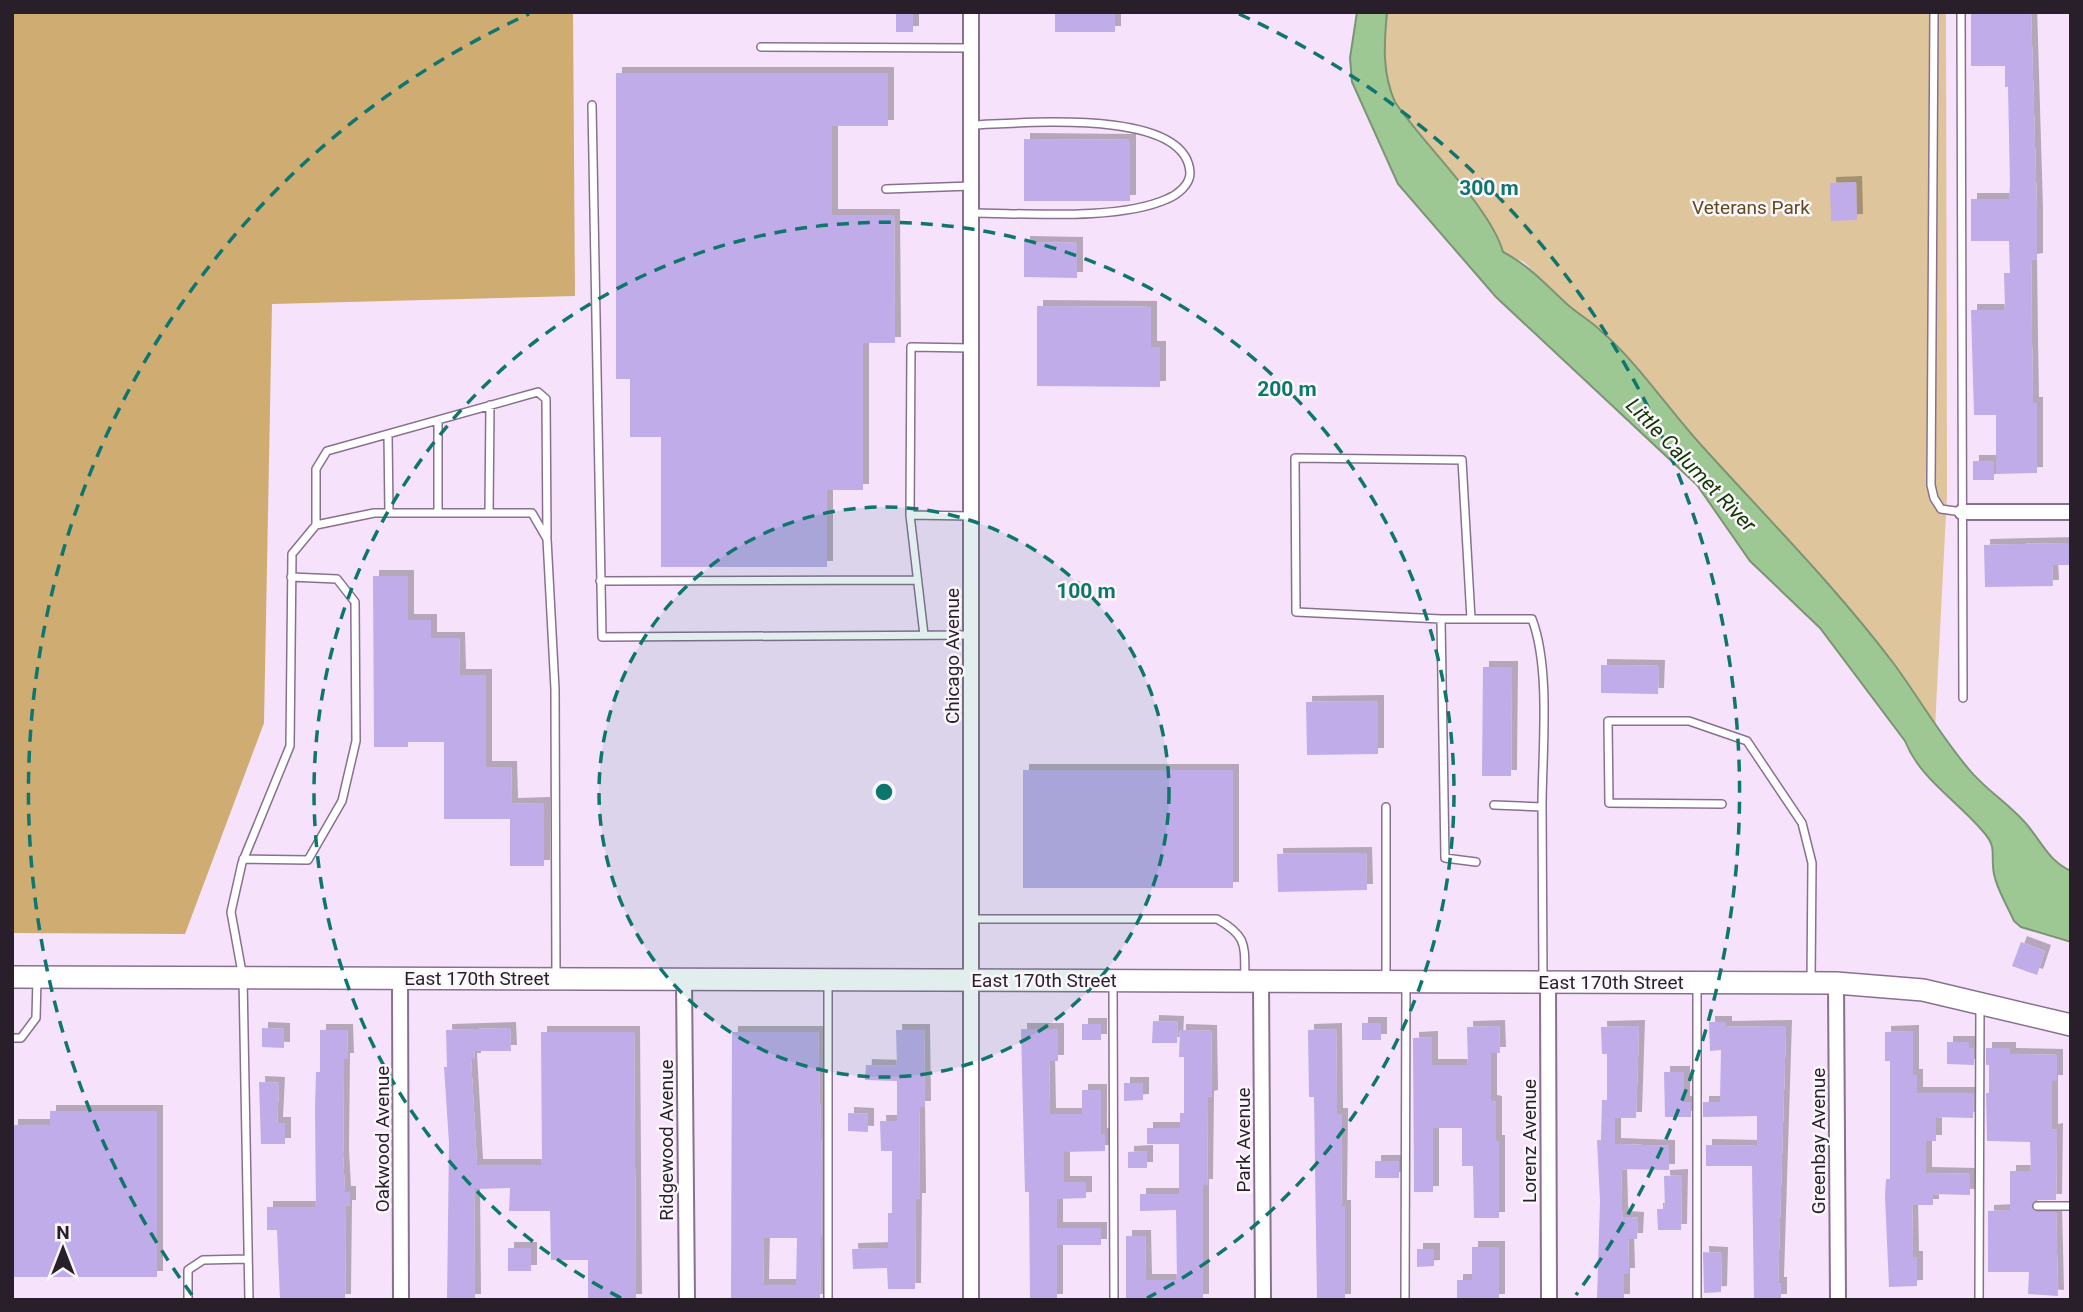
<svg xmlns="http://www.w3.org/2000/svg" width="2083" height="1312" font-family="Roboto,sans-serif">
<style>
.green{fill:#dfc59c}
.forest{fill:#cfac72}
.water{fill:#9ec893;stroke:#7b9574;stroke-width:2}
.building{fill:#bface8;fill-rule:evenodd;filter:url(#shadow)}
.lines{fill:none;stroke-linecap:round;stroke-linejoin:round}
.lane-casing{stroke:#88718e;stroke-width:10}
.street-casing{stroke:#88718e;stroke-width:18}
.secondary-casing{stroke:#88718e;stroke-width:24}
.lane{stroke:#fff;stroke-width:7}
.street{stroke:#fff;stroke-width:14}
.secondary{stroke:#fff;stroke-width:21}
.ring{fill:none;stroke:#0f766e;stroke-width:3.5;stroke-dasharray:12 9}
.labels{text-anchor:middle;stroke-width:5;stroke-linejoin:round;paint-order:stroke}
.park-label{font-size:19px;fill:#634a1d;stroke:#fbf6fc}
.street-label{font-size:19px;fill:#281f2a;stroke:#fbf6fc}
.water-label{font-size:21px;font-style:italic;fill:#0f3801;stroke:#fbf6fc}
.centre{fill:#0f766e;stroke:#fbf6fc;stroke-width:3.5}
.ring-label{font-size:21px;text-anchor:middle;font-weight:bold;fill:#0f766e;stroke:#fbf6fc;stroke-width:5;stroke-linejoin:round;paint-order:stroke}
</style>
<defs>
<filter id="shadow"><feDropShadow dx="6" dy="-6" stdDeviation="0" flood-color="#0004"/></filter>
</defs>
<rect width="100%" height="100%" fill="#f7e2fc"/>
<path class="green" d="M 1387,12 L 1946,12 L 1947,495 L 1935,728 L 1824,579 L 1808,565 L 1776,525 L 1702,447 L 1602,331 L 1575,311 L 1524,262 L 1503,252 C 1499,234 1486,220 1475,205 C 1450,169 1397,126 1387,83 C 1381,60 1385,35 1387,12 Z"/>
<path class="forest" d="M 12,12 L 573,12 L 575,296 L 272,304 L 264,723 L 185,934 L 12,933 Z"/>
<path class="water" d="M 1357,12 L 1387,12 C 1384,44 1382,73 1395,102 C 1423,144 1491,208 1503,252 C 1529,265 1546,285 1568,305 C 1578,314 1591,321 1601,331 C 1639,364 1668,409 1702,446 C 1767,518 1835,586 1894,664 C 1919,698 1940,735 1967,767 C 1984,789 2010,804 2028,826 C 2042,843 2049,861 2071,871 L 2071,942 L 2021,927 L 2014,921 C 2007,905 1993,883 1993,865 C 1992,852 1995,846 1986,835 C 1960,802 1921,781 1905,741 L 1820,628 L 1750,561 L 1697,485 L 1496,297 L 1398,184 L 1352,82 L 1350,58 Z"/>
<path class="building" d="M 896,12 L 913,12 L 913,32 L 896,32 Z
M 1055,12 L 1115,12 L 1115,32 L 1055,32 Z
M 1971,12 L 2031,12 L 2037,215 L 2037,259 L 2031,260 L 2032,345 L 2033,403 L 2037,403 L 2037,473 L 1996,474 L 1996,415 L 1974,415 L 1971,310 L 2005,310 L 2004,273 L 2010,273 L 2009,241 L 1971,241 L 1971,199 L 2009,199 L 2010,185 L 2008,87 L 2005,87 L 2005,66 L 1971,66 Z
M 616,73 L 888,73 L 888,126 L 832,126 L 832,215 L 894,215 L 895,343 L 863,343 L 863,490 L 827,490 L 827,567 L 661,567 L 661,437 L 630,437 L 630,379 L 616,379 Z
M 1024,139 L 1130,140 L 1130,201 L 1024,201 Z
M 1856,182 L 1857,220 L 1831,221 L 1830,183 Z
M 1024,242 L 1077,243 L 1077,278 L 1024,277 Z
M 1037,306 L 1151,307 L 1151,347 L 1160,347 L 1160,387 L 1037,386 Z
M 1973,461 L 1994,461 L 1994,480 L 1973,480 Z
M 2071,543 L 2071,565 L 2052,565 L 2053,586 L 1985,587 L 1984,545 Z
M 373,576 L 408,576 L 408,620 L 431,620 L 431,638 L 459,638 L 460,675 L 486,675 L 486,767 L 511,767 L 512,804 L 544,803 L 544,866 L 510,866 L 510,819 L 444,819 L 444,742 L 408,742 L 408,747 L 374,747 Z
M 1601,665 L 1659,666 L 1658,694 L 1601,693 Z
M 1483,667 L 1512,667 L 1511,776 L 1482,776 Z
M 1378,701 L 1378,754 L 1307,755 L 1306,702 Z
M 1023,770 L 1233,770 L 1233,888 L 1023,888 Z
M 1366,853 L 1367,890 L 1278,892 L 1277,854 Z
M 2021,942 L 2045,951 L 2037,975 L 2012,966 Z
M 1153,1021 L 1178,1022 L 1177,1043 L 1152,1043 Z
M 1709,1022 L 1726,1022 L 1726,1027 L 1786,1026 L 1778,1283 L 1781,1283 L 1781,1300 L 1754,1300 L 1752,1166 L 1706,1166 L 1706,1145 L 1757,1146 L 1757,1116 L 1703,1117 L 1703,1102 L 1720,1102 L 1721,1050 L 1710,1051 Z
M 1362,1023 L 1381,1023 L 1381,1040 L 1362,1040 Z
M 1082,1024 L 1101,1024 L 1101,1040 L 1082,1040 Z
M 1499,1026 L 1500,1053 L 1491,1053 L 1491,1101 L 1496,1102 L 1496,1141 L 1499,1141 L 1499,1218 L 1474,1218 L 1473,1166 L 1462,1166 L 1462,1128 L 1433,1128 L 1433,1192 L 1414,1192 L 1413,1038 L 1432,1037 L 1432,1065 L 1468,1065 L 1467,1027 Z
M 1639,1026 L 1636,1118 L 1615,1118 L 1615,1144 L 1669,1146 L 1669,1170 L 1621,1169 L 1622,1211 L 1623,1217 L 1638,1218 L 1637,1239 L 1628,1239 L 1629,1274 L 1624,1274 L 1624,1300 L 1597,1300 L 1600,1201 L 1597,1140 L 1601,1140 L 1602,1100 L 1607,1100 L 1607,1054 L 1602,1054 L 1601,1027 Z
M 262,1028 L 284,1029 L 284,1048 L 262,1047 Z
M 510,1028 L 511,1051 L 474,1051 L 475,1059 L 471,1059 L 477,1165 L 542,1165 L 541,1032 L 634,1032 L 636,1300 L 588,1300 L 588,1260 L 551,1260 L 550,1211 L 509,1211 L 510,1188 L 474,1189 L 475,1300 L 447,1300 L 449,1143 L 444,1067 L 447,1067 L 446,1030 Z
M 1021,1029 L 1058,1029 L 1058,1061 L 1049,1061 L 1050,1114 L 1082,1114 L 1082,1090 L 1101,1090 L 1101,1134 L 1105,1134 L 1105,1151 L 1064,1152 L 1064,1182 L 1086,1182 L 1086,1198 L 1057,1199 L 1057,1228 L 1101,1228 L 1101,1245 L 1057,1245 L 1057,1300 L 1030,1300 L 1029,1192 L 1025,1192 Z
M 1336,1029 L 1337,1114 L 1342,1114 L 1341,1206 L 1345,1206 L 1345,1300 L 1317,1300 L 1314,1097 L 1309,1097 L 1308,1030 Z
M 320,1030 L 347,1030 L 348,1059 L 344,1059 L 343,1156 L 345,1192 L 350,1192 L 350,1206 L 346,1206 L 345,1300 L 280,1300 L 277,1230 L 267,1230 L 267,1207 L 316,1207 L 315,1110 L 316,1072 L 320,1072 Z
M 896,1030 L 924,1030 L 925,1107 L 919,1107 L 920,1199 L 916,1199 L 915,1289 L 888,1289 L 887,1268 L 853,1269 L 852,1249 L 888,1248 L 888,1213 L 892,1213 L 892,1151 L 881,1151 L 880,1121 L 897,1121 L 897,1081 L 865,1080 L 866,1065 L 897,1066 Z
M 1180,1030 L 1211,1031 L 1212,1096 L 1208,1097 L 1207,1185 L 1203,1185 L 1203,1300 L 1126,1298 L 1126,1236 L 1145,1236 L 1146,1280 L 1177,1280 L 1176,1210 L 1140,1211 L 1140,1194 L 1179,1194 L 1179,1144 L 1147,1144 L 1147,1128 L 1180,1128 L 1180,1113 L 1184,1113 L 1184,1057 L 1179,1057 Z
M 1913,1031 L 1913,1075 L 1917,1075 L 1917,1093 L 1974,1093 L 1973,1118 L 1936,1117 L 1936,1141 L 1926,1141 L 1926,1173 L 1970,1174 L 1970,1195 L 1933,1194 L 1933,1205 L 1912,1205 L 1913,1257 L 1917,1257 L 1917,1286 L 1889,1287 L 1885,1197 L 1886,1179 L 1890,1179 L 1890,1061 L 1885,1061 L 1885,1032 Z
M 732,1032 L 818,1032 L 822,1174 L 820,1300 L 731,1300 ZM 764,1238 L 797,1238 L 796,1285 L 763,1285 Z
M 1947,1042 L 1969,1042 L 1969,1048 L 1974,1048 L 1974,1065 L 1947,1064 Z
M 1986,1048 L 2010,1048 L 2010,1054 L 2057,1055 L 2057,1081 L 2052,1081 L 2052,1130 L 2057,1129 L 2056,1200 L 2036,1200 L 2031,1207 L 2036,1212 L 2056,1212 L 2058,1296 L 2028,1294 L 2029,1272 L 1988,1272 L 1988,1211 L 2010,1210 L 2010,1171 L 2031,1171 L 2030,1142 L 1987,1141 L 1986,1093 L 1989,1093 L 1989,1065 L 1986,1065 Z
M 1664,1072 L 1684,1072 L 1684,1102 L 1691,1102 L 1691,1117 L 1665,1117 Z
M 259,1082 L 279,1083 L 277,1123 L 285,1123 L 285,1144 L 261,1144 Z
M 1124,1083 L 1143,1083 L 1143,1100 L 1124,1101 Z
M 50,1111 L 157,1111 L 157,1277 L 12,1277 L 12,1125 L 50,1125 Z
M 848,1113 L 868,1114 L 868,1132 L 848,1131 Z
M 1147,1151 L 1147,1168 L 1128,1168 L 1128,1152 Z
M 1375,1161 L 1399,1161 L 1399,1178 L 1375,1178 Z
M 1682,1175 L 1681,1230 L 1658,1230 L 1657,1209 L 1665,1209 L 1664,1176 Z
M 1472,1247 L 1499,1247 L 1499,1300 L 1457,1300 L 1457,1280 L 1472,1280 Z
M 508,1248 L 531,1248 L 531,1271 L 508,1271 Z
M 1417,1249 L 1434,1249 L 1434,1266 L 1417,1267 Z
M 1703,1252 L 1722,1253 L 1721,1292 L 1704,1293 Z"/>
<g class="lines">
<g class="lane-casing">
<path id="lane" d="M 1934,12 L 1931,485 L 1934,498 L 1941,509 L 1962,512
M 1961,12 L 1963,698
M 761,47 L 971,48
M 592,105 L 602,637 L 971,635
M 886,189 L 971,186
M 971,213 C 1025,213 1118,221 1167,199 C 1177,195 1190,185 1190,173 C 1187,106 1016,124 972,125
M 971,348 L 911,347 L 910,515 L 971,516
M 438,420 L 438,513
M 388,434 L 389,513
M 489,513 L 490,405
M 910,515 L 924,635
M 316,525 L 316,469 L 327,451 L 538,392 L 546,399 L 547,536
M 600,581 L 916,580
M 1441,619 L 1296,612 L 1295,458 L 1462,460 L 1471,619
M 1722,804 L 1609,803 L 1608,721 L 1689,721 L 1747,741 L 1802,823 L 1812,863 L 1811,982
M 1494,805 L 1542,807 L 1543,981
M 243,859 L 308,860 L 342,801 L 356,741 L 355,602 L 337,579 L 291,577
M 1476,862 L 1445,858 L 1441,619 L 1532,619 C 1551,669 1542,753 1542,807
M 971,919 L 1217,919 C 1249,937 1244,946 1245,980
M 1386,977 L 1386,807
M 1113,982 L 1114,1300
M 828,984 L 828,1300
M 1697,985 L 1697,1300
M 12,1038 L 21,1038 L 36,1018 L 37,979
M 2037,1206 L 2071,1206
M 188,1300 L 188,1270 L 203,1260 L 248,1259
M 249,1300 L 243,978 L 231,912 L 242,863 L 290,746 L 292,554 L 316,525 L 374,513 L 532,513 L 547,539 L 555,689 L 556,978
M 1405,1300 L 1406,986
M 1979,1300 L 1980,1006"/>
</g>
<g class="street-casing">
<path id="street" d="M 971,12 L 971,1300
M 1962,512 L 2071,512
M 400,978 L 401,1300
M 684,979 L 687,1300
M 1261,981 L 1263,1300
M 1548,982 L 1549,1300
M 1836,983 L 1838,1300"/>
</g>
<g class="secondary-casing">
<path id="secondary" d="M 12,977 L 1836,983 L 1923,990 L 2071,1025"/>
</g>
<use href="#lane" class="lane"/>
<use href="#street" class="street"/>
<use href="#secondary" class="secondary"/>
</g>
<circle cx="884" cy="792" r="285" fill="#0f766e" fill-opacity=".12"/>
<g class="ring">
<circle cx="884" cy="792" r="285"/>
<path d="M621 1298A570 570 0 1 1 1147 1298"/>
<path d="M192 1295A855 855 0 0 1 529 14M1239 14A855 855 0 0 1 1576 1295"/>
</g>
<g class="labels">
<g class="park-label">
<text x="1751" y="214">Veterans Park</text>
</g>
<g class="street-label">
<text transform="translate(952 656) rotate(-90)" y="7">Chicago Avenue</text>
<text x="477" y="985">East 170th Street</text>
<text x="1044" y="987">East 170th Street</text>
<text x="1611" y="989">East 170th Street</text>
<text transform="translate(382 1139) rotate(-90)" y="7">Oakwood Avenue</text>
<text transform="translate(666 1140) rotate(-90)" y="7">Ridgewood Avenue</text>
<text transform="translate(1243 1140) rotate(-90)" y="7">Park Avenue</text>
<text transform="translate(1529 1141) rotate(-90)" y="7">Lorenz Avenue</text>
<text transform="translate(1818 1141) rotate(-90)" y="7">Greenbay Avenue</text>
</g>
<g class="water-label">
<text transform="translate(1691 465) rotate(46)" y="7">Little Calumet River</text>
</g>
</g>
<circle cx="884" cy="792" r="10" class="centre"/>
<g class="ring-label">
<text x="1489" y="195">300 m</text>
<text x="1287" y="396">200 m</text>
<text x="1086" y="598">100 m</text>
</g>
<rect width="2083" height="1312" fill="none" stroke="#281f2a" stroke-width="28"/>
<g transform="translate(63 1249)" stroke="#fbf6fc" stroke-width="5" paint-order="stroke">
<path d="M0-5L12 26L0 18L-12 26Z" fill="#281f2a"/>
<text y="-10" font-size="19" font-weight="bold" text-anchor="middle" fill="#281f2a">N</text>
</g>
</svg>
